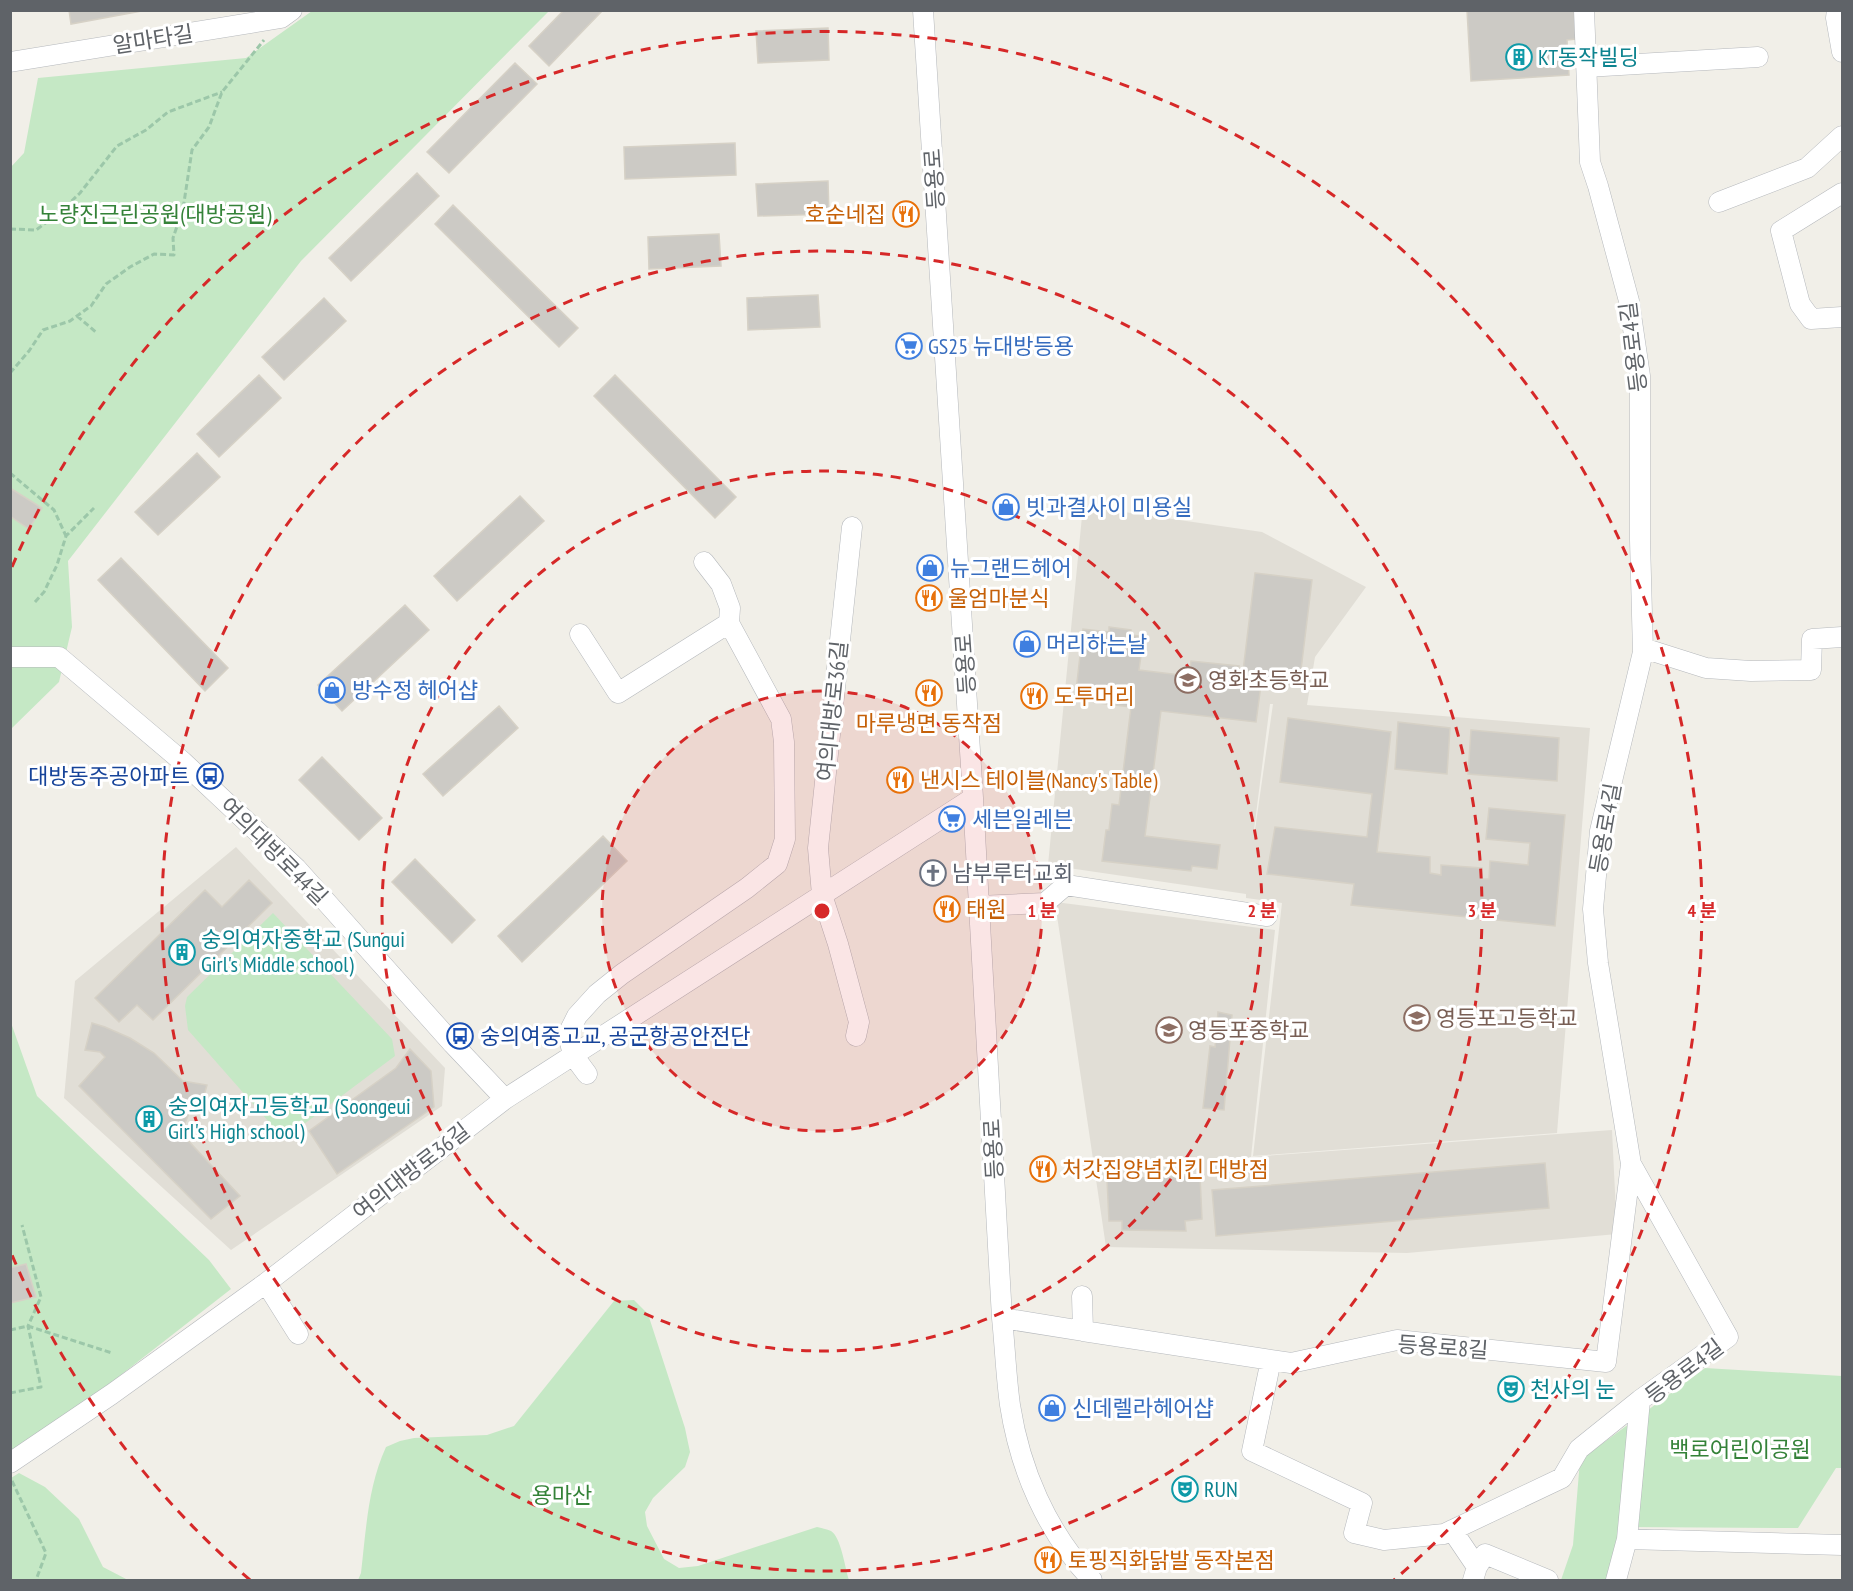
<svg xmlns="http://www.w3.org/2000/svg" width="1853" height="1591" font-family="'PT Sans Narrow','Noto Sans KR',sans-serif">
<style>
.education{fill:#e1ded6;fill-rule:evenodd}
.green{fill:#c5e8c5}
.building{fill:#cccac5;stroke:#d6d1c6;stroke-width:1.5}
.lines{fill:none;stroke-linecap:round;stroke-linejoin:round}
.minor-casing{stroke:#b5b8bc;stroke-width:21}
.path{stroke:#9cc7a9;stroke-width:3;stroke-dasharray:6 3;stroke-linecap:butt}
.minor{stroke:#fff;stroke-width:20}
.ring{fill:none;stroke:#d62828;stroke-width:3;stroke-dasharray:10 8}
.labels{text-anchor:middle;stroke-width:6;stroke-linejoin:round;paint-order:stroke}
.street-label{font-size:22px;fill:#5f6368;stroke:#fff}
.culture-label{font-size:22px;fill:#0d838f;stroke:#fff;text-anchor:start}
.park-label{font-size:22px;fill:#348238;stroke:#fff}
.food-label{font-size:22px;fill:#c56008;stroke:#fff;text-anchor:start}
.shop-label{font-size:22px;fill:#366cbe;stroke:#fff;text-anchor:start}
.education-label{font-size:22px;fill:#785e54;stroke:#fff;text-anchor:start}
.transit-label{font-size:22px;fill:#164399;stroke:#fff;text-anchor:end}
.worship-label{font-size:22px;fill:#5b616d;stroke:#fff;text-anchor:start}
.centre{fill:#d62828;stroke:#fff;stroke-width:3}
.ring-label{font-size:18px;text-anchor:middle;font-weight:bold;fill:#d62828;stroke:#fff;stroke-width:6;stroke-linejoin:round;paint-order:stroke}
</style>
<rect width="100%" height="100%" fill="#f1efe8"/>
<path class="education" d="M 1083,506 L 1262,532 L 1366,587 L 1315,657 L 1307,705 L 1590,728 L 1557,1133 L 1253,1156 L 1282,903 L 1246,898 L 1246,894 L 1048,865 ZM 1270,704 L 1273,704 L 1255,830 L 1254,830 Z
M 236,847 L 445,1068 L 442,1106 L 231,1250 L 64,1098 L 75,981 Z
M 1055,902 L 1275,930 L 1251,1157 L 1612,1130 L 1617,1234 L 1407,1253 L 1106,1247 Z"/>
<path class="green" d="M 312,11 L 549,11 L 301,261 L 68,561 L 72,627 L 59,682 L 11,729 L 10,168 L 24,153 L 38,78 L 246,58 Z
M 273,913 L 392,1039 L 395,1056 L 284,1139 L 188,1030 L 185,1006 L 187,997 Z
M 10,1020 L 37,1096 L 209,1260 L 231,1289 L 108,1385 L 11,1452 Z
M 634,1300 L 648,1314 L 685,1428 L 690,1452 L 685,1467 L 653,1498 L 645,1512 L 647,1526 L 664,1559 L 679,1568 L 698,1566 L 817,1527 C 821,1528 827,1529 831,1531 C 841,1537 845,1568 849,1580 L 358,1580 L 361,1573 C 366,1530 368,1486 386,1447 L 400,1441 L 414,1438 L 487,1435 L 514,1426 L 614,1301 Z
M 1705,1368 L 1842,1376 L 1842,1468 L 1836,1468 L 1798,1528 L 1626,1527 L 1610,1580 L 1561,1580 L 1573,1545 L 1580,1460 Z
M 19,1473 L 45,1487 L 79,1519 L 103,1567 L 128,1580 L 11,1580 L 11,1478 Z"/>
<path class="building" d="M 69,10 L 147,10 L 71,24 Z
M 564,10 L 603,10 L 549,66 L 529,46 Z
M 1467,10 L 1574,10 L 1576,39 L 1567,40 L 1569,75 L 1471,81 Z
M 828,28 L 829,60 L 758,63 L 756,31 Z
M 515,63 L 537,84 L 449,173 L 427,152 Z
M 735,143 L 736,175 L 625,179 L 624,147 Z
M 417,173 L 439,196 L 351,281 L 329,258 Z
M 828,181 L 829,214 L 758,216 L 756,184 Z
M 453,205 L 578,328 L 559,347 L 435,224 Z
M 719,234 L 721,266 L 649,269 L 648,237 Z
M 818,295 L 820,327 L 748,330 L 747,298 Z
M 324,298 L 346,321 L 284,380 L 262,357 Z
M 259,375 L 281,398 L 219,457 L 197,434 Z
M 615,375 L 736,497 L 715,518 L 594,396 Z
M 197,453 L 220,477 L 158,535 L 135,512 Z
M 10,488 L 42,508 L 29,529 L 10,516 Z
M 520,496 L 544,521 L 457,601 L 434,576 Z
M 121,558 L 228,668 L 205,691 L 98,580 Z
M 1255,573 L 1312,580 L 1299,686 L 1242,679 Z
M 405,605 L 429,630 L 342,711 L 318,685 Z
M 1109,627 L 1131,630 L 1131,635 L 1139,636 L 1142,638 L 1143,641 L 1139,670 L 1189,676 L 1191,661 L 1239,666 L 1237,682 L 1261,685 L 1256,722 L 1161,711 L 1145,836 L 1220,845 L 1217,869 L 1192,866 L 1191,871 L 1102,861 L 1106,830 L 1109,830 L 1112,804 L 1119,805 L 1131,707 L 1075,700 L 1083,629 L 1109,632 Z
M 499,706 L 518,728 L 443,796 L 423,774 Z
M 1288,718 L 1391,732 L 1377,852 L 1430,857 L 1430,873 L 1441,875 L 1441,865 L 1482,868 L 1481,879 L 1489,879 L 1490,861 L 1528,865 L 1530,843 L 1486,839 L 1489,808 L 1565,815 L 1555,926 L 1351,905 L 1354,884 L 1267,874 L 1275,827 L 1367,837 L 1372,794 L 1280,782 Z
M 1398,722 L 1450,728 L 1447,774 L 1395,769 Z
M 1471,730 L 1559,738 L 1557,781 L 1468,774 Z
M 322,757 L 382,818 L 359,840 L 299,780 Z
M 603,836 L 627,861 L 522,962 L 498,936 Z
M 415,859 L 475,920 L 452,943 L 392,882 Z
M 249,880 L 272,903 L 153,1020 L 137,1005 L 119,1022 L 95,998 L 205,890 L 222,907 Z
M 1218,1012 L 1232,1015 L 1224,1110 L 1203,1108 L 1210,1046 L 1215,1047 Z
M 92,1023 L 105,1027 L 130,1038 L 154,1053 L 183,1081 L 207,1085 L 201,1106 L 192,1106 L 181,1133 L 240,1196 L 211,1219 L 79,1086 L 105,1057 L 100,1052 L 85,1050 Z
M 410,1049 L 431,1071 L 434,1107 L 337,1174 L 309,1131 L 396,1068 Z
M 1545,1163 L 1549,1208 L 1216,1236 L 1212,1190 Z
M 1200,1176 L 1202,1219 L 1185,1221 L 1186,1231 L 1122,1230 L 1122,1221 L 1109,1221 L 1107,1179 Z
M 26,1264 L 36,1297 L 10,1303 L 10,1268 Z"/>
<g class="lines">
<g class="minor-casing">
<path id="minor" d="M 923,10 L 973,798 L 1002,1318 C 1005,1347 1006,1376 1010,1405 C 1020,1470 1047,1532 1092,1580
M 1837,10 L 1836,18 L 1842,52
M 10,62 L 281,18 L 292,10
M 1586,67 L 1758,57
M 1842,193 L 1781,231 L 1800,304 L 1811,319 L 1842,317
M 1719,202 L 1807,168 L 1842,136
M 852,527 L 818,848 L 822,895 L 838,944 L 859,1022 L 856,1036
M 704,562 L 721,584 L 730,608 L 729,623
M 580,634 L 618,693 L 729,623 L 781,719 L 784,742 L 785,839 L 777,864 L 747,888 L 622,974 L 597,994 L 577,1016 L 568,1034 L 573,1055 L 587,1074
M 1643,648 L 1706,668 L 1751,671 L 1811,670 L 1812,639 L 1842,637
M 10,657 L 59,657 L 183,762 L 296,868 L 453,1044 L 505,1099
M 979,906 L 1045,903 L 1066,885 L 1267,916
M 266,1283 L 298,1334
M 1082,1296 L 1083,1331 L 1291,1363 L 1397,1340 L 1606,1362 L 1631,1164
M 1002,1318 L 1083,1331
M 1271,1360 L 1252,1451 L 1362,1503 L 1354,1533 L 1384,1540 L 1444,1534 L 1562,1478 L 1579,1449 L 1640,1400 L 1728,1337 L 1631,1164 L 1598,963 L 1593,909 L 1600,831 L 1643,652 L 1640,540 L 1640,376 L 1629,301 L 1598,186 L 1590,162 L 1584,10
M 10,1463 L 112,1394 L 266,1283 L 505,1099 L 973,798
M 1452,1530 L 1477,1567 L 1473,1580
M 1627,1539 L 1842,1545
M 1477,1567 L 1485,1554 L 1548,1580
M 1616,1580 L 1627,1539 L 1640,1400"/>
</g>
<path class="path" d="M 10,229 L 36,230 L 58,214 L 80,193 L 117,146 L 146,130 L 168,112 L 222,92
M 77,316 L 97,333
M 10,373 L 29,351 L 43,330 L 70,321 L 91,306 L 106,284 L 130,267 L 154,254 L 174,255 L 173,238 L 183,209 L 192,150 L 209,127 L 222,92 L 264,40
M 10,473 L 54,510 L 66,536
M 35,602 L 44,592 L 57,565 L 66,536 L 94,508
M 10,1330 L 28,1326 L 112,1353
M 10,1393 L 41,1387 L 28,1326 L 41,1297 L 22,1225
M 12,1481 L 46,1553 L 36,1580"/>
<use href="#minor" class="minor"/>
</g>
<circle cx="822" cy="911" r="220" fill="#d62828" fill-opacity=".12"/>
<g class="ring">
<circle cx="822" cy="911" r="220"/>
<circle cx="822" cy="911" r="440"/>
<circle cx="822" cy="911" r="660"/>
<path d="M250 1580A880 880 0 0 1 12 1255M12 567A880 880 0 1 1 1394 1580"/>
</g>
<defs>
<g id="building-ring" transform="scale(1.35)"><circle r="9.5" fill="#fff" stroke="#0f9aa8" stroke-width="1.5"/><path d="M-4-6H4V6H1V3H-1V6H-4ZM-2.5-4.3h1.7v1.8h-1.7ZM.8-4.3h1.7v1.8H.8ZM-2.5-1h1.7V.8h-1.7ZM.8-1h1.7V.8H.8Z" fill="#0f9aa8"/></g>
<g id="restaurant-ring" transform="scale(1.35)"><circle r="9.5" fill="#fff" stroke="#e8710a" stroke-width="1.5"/><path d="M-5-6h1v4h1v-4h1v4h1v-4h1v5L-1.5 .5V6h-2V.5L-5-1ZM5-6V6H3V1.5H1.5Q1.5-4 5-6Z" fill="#e8710a"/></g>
<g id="supermarket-ring" transform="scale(1.35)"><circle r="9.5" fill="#fff" stroke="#3f7fe0" stroke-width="1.5"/><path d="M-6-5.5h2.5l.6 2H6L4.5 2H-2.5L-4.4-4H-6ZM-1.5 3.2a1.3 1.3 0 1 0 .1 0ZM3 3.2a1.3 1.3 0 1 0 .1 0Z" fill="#3f7fe0"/></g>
<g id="shop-ring" transform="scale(1.35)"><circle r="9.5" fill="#fff" stroke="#3f7fe0" stroke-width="1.5"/><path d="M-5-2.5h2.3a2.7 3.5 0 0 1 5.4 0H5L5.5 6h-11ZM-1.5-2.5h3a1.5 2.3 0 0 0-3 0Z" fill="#3f7fe0"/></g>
<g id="school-ring" transform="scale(1.35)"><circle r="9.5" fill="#fff" stroke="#8d6e63" stroke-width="1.5"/><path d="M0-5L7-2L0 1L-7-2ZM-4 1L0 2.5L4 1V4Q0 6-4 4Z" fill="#8d6e63"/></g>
<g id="bus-ring" transform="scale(1.35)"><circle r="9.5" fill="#fff" stroke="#1a4fb4" stroke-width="1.5"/><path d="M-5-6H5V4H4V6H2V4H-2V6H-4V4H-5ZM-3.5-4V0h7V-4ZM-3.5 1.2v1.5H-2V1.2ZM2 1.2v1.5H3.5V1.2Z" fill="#1a4fb4"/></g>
<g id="church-ring" transform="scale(1.35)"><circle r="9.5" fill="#fff" stroke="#6b7280" stroke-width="1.5"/><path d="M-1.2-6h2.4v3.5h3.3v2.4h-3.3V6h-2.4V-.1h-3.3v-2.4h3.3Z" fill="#6b7280"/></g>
<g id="theatre-ring" transform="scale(1.35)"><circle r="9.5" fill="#fff" stroke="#0f9aa8" stroke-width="1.5"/><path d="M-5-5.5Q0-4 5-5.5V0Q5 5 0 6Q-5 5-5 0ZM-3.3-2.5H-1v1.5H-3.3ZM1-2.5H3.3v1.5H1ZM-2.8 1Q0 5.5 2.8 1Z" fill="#0f9aa8"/></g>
</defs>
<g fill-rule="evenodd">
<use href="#building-ring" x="1519" y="57"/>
<use href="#restaurant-ring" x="906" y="214"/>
<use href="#supermarket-ring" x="909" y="346"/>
<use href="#shop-ring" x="1006" y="507"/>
<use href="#shop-ring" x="930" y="568"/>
<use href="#restaurant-ring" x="929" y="598"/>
<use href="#shop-ring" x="1027" y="644"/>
<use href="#school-ring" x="1188" y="680"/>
<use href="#shop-ring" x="332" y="690"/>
<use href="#restaurant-ring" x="929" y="693"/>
<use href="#restaurant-ring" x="1034" y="696"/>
<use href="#bus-ring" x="210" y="776"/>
<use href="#restaurant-ring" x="900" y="780"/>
<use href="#supermarket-ring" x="952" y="819"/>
<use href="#church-ring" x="933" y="873"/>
<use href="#restaurant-ring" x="947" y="909"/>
<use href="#building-ring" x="182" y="952"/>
<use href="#school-ring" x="1417" y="1018"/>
<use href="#school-ring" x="1169" y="1030"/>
<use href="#bus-ring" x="460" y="1036"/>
<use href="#building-ring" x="149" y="1119"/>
<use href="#restaurant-ring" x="1043" y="1169"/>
<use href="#theatre-ring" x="1511" y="1389"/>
<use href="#shop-ring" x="1052" y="1408"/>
<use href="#theatre-ring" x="1185" y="1489"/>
<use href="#restaurant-ring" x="1048" y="1560"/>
</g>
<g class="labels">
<g class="street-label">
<text transform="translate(153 39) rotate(-9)" y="8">알마타길</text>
<text transform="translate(934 179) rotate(-94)" y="8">등용로</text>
<text transform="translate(1633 347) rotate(-97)" y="8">등용로4길</text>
<text transform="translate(965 664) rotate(-94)" y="8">등용로</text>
<text transform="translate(832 711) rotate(-84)" y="8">여의대방로36길</text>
<text transform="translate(1605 828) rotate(-80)" y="8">등용로4길</text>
<text transform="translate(274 851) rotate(45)" y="8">여의대방로44길</text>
<text transform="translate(993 1149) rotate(-93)" y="8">등용로</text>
<text transform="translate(411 1171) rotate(-38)" y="8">여의대방로36길</text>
<text transform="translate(1443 1347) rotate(4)" y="8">등용로8길</text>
<text transform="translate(1684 1371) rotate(-37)" y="8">등용로4길</text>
</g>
<g class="culture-label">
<text x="1538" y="65">KT동작빌딩</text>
<text x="201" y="947">숭의여자중학교 (Sungui<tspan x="201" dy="25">Girl's Middle school)</tspan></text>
<text x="168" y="1114">숭의여자고등학교 (Soongeui<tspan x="168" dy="25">Girl's High school)</tspan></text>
<text x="1530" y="1397">천사의 눈</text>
<text x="1204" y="1497">RUN</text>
</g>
<g class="park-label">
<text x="155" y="222">노량진근린공원(대방공원)</text>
<text x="1740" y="1457">백로어린이공원</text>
<text x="562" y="1503">용마산</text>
</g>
<g class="food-label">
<text x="886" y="222" text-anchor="end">호순네집</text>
<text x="948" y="606">울엄마분식</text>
<text x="1054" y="704">도투머리</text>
<text x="929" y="731" text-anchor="middle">마루냉면 동작점</text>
<text x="920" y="788">낸시스 테이블(Nancy's Table)</text>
<text x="966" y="917">태원</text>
<text x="1062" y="1177">처갓집양념치킨 대방점</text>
<text x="1068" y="1568">토핑직화닭발 동작본점</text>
</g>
<g class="shop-label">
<text x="928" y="354">GS25 뉴대방등용</text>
<text x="1026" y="515">빗과결사이 미용실</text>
<text x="950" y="576">뉴그랜드헤어</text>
<text x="1046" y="652">머리하는날</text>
<text x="352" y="698">방수정 헤어샵</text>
<text x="972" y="827">세븐일레븐</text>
<text x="1072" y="1416">신데렐라헤어샵</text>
</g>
<g class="education-label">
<text x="1208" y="688">영화초등학교</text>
<text x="1436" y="1026">영등포고등학교</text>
<text x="1188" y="1038">영등포중학교</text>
</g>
<g class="transit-label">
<text x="190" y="784">대방동주공아파트</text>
<text x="480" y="1044" text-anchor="start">숭의여중고교, 공군항공안전단</text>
</g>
<g class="worship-label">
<text x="952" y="881">남부루터교회</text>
</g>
</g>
<circle cx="822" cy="911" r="9" class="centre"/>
<g class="ring-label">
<text x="1042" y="917">1 분</text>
<text x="1262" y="917">2 분</text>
<text x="1482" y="917">3 분</text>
<text x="1702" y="917">4 분</text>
</g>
<rect width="1853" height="1591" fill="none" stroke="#5f6368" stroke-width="24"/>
</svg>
